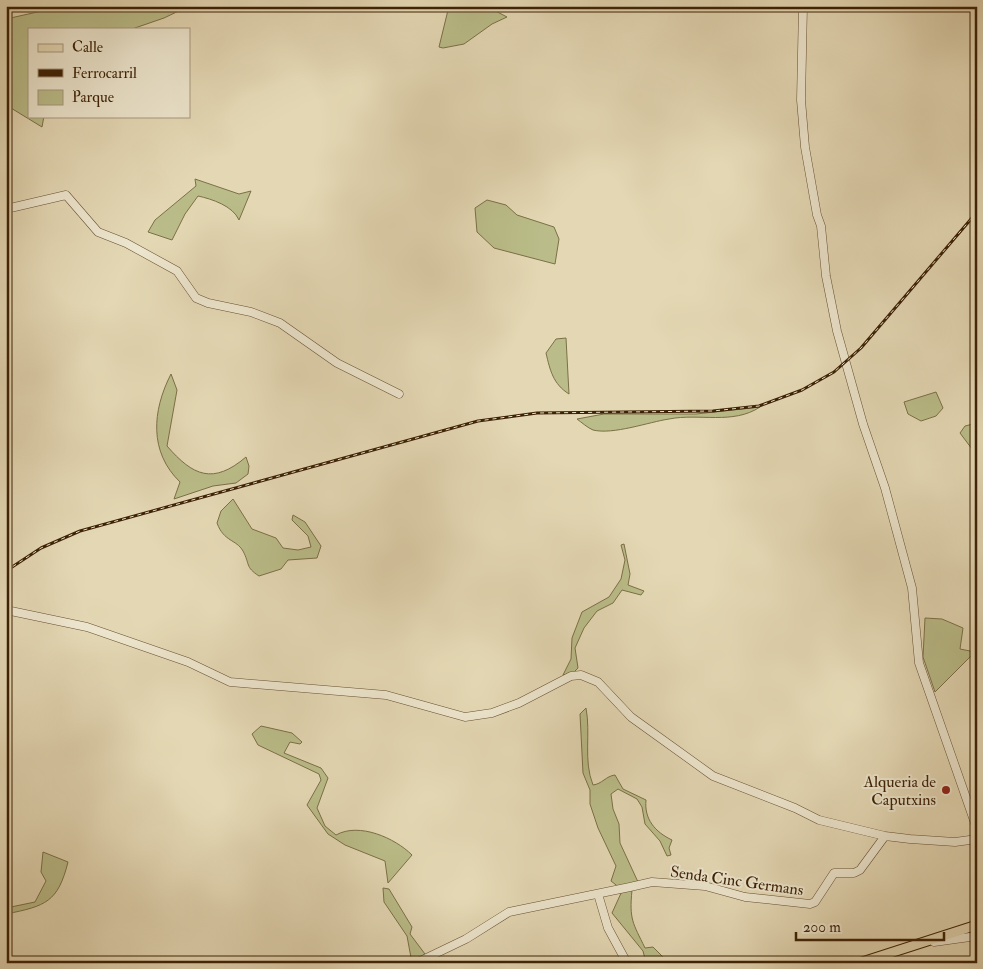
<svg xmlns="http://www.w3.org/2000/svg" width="983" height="969" font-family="'IM FELL Double Pica',serif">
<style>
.green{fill:#babd89;stroke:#7c6f47}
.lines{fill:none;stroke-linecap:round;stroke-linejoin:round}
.minor-casing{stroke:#674f31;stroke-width:9}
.major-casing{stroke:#3d2105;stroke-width:11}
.minor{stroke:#ede6ce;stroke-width:8}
.major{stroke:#e4d8b4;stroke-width:9}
.rail-casing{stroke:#3d2105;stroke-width:3}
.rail{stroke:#ede6ce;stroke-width:1;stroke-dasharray:4;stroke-linecap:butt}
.poi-dot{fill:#8f2418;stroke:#ede6ce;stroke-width:2}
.labels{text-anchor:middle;stroke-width:4;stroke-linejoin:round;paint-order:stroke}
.poi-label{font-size:16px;fill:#3d2105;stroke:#ede6ce;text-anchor:end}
.street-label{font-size:16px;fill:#3d2105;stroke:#ede6ce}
</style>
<rect width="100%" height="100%" fill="#e4d8b4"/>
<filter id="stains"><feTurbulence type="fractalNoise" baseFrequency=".004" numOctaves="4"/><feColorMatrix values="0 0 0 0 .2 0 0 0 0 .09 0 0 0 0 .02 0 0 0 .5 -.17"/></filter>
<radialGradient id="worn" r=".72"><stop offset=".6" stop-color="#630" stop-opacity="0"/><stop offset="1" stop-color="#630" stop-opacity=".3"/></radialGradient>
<path class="green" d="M 64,6 L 189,6 L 164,18 L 132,29 L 29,29 L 29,116 L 44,116 L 42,127 L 6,105 L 6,19 Z
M 449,6 L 486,6 L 507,17 L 492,24 L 464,44 L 443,48 L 439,47 Z
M 195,179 L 239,194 L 251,191 L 239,220 C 233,206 212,199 198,196 L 185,214 L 172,240 L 148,232 L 155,220 L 196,186 Z
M 487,200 L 506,205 L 517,215 L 554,227 L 559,239 L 555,264 L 494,248 L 477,232 L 475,208 Z
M 566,338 L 569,394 C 553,384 550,370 546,353 L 556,339 Z
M 171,374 L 177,390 L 167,446 C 193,476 213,485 246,457 L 249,466 L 248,474 L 236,483 L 213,486 L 174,499 L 180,482 C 149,452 152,411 171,374 Z
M 936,392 L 943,408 L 936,416 L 921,421 L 908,414 L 904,402 Z
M 760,407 C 733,425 699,413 669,419 C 649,422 613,435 593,430 C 588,428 581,422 577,419 L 604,414 L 696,414 Z
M 977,423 L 977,447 L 972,449 L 960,433 L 965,426 Z
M 233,499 L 252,529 L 276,538 L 283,548 L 298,550 L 311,547 L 308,536 L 292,520 L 293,515 L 305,522 L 321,546 L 317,558 L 288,560 L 281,569 L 259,576 C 245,567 250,564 243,551 C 236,539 224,542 217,523 L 221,511 Z
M 624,544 L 630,574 L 628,585 L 644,591 L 641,595 L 622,590 L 613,603 L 597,611 L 584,628 L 575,648 L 578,668 L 573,673 L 563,675 L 571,659 L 572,638 L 582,612 L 609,597 L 621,579 L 625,560 L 621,545 Z
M 925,618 L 942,619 L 963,628 L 960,649 L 975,652 L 935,692 L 923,657 Z
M 586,708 C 591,734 583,760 593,785 C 602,784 606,776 615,775 L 623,789 L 646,800 C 644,819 655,832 672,840 L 669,848 L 671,855 L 667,856 L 660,841 L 645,824 L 642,807 L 637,799 L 618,789 L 611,794 L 613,809 L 619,824 L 620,843 L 638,882 L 620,888 L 611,881 L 616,866 L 598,828 L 590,804 L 590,790 L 583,773 L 580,714 Z
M 261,726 L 292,733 L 302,742 L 300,744 L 290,742 L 284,753 L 321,768 L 328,778 L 317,808 L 325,826 L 336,835 C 359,822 395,838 412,855 L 388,883 L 385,861 L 345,845 L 328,834 L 307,805 L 321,780 L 319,774 L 258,745 L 252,734 Z
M 43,852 L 68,862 C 58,902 46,906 6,914 L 6,908 L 35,902 L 46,881 L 41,872 Z
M 383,888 L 389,889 L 412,927 L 410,934 L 425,954 L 412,963 L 407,936 L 384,902 Z
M 632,890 C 629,920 633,923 645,948 L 653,947 L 669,963 L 646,963 L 643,951 L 612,913 L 622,891 Z"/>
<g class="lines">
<g class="minor-casing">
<path id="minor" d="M 803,6 L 801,100 L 805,147 L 817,215 L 821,226 L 826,276 L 837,331 L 863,424 L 885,488 L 912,588 L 919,663 L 977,829
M 6,209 L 66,195 L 98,232 L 126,243 L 177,271 L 196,298 L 208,303 L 251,312 L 280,323 L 337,363 L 399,394
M 6,610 L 87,627 L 188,662 L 230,682 L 386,695 L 465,717 L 492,713 L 519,703 L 571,676 L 581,675 L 598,682 L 631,717 L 713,776 L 795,808 L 819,820 L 885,836 L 910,839 L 955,842 L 977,839
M 598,894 L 608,928 L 627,963
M 934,942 L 977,936
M 416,963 L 466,939 L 509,912 L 630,887 L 652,882 L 705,886 L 745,897 L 810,904 L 815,902 L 834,873 L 854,873 L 860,870 L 885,836"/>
</g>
<g class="major-casing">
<path id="major" d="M 859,963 L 977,925"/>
</g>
<use href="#minor" class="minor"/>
<use href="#major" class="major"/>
<g class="rail-casing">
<path id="rail" d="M 6,571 L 41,548 L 80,531 L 478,421 L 537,413 L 713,411 L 759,406 L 802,390 L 834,372 L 861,348 L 977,212"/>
</g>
<use href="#rail" class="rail"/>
</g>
<circle class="poi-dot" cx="946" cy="790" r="5"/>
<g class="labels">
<g class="poi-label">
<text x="936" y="787">Alqueria de<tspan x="936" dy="18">Caputxins</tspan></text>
</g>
<g class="street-label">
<text transform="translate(737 880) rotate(8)" y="6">Senda Cinc Germans</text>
</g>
</g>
<rect width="983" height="969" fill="none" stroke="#e4d8b4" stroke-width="25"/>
<rect x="8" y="8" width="968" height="954" fill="none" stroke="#3d2105" stroke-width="2.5"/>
<rect x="12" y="12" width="958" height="944" fill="none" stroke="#3d2105"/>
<rect x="28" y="28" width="162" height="90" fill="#ede6ce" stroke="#a7977e"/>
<rect x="38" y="44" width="25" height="8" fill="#e4d8b4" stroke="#a7977e"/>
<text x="72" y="52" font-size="15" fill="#3d2105">Calle</text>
<rect x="38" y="69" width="25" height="8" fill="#3d2105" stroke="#a7977e"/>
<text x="72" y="78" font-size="15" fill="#3d2105">Ferrocarril</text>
<rect x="38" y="90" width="25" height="15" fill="#babd89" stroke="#a7977e"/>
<text x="72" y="102" font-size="15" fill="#3d2105">Parque</text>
<path d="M796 932v8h148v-8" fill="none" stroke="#3d2105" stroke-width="2.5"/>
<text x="803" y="932" font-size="15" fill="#3d2105" stroke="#ede6ce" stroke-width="4" paint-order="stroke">200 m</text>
<rect width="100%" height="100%" filter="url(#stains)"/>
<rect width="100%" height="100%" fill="url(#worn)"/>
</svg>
